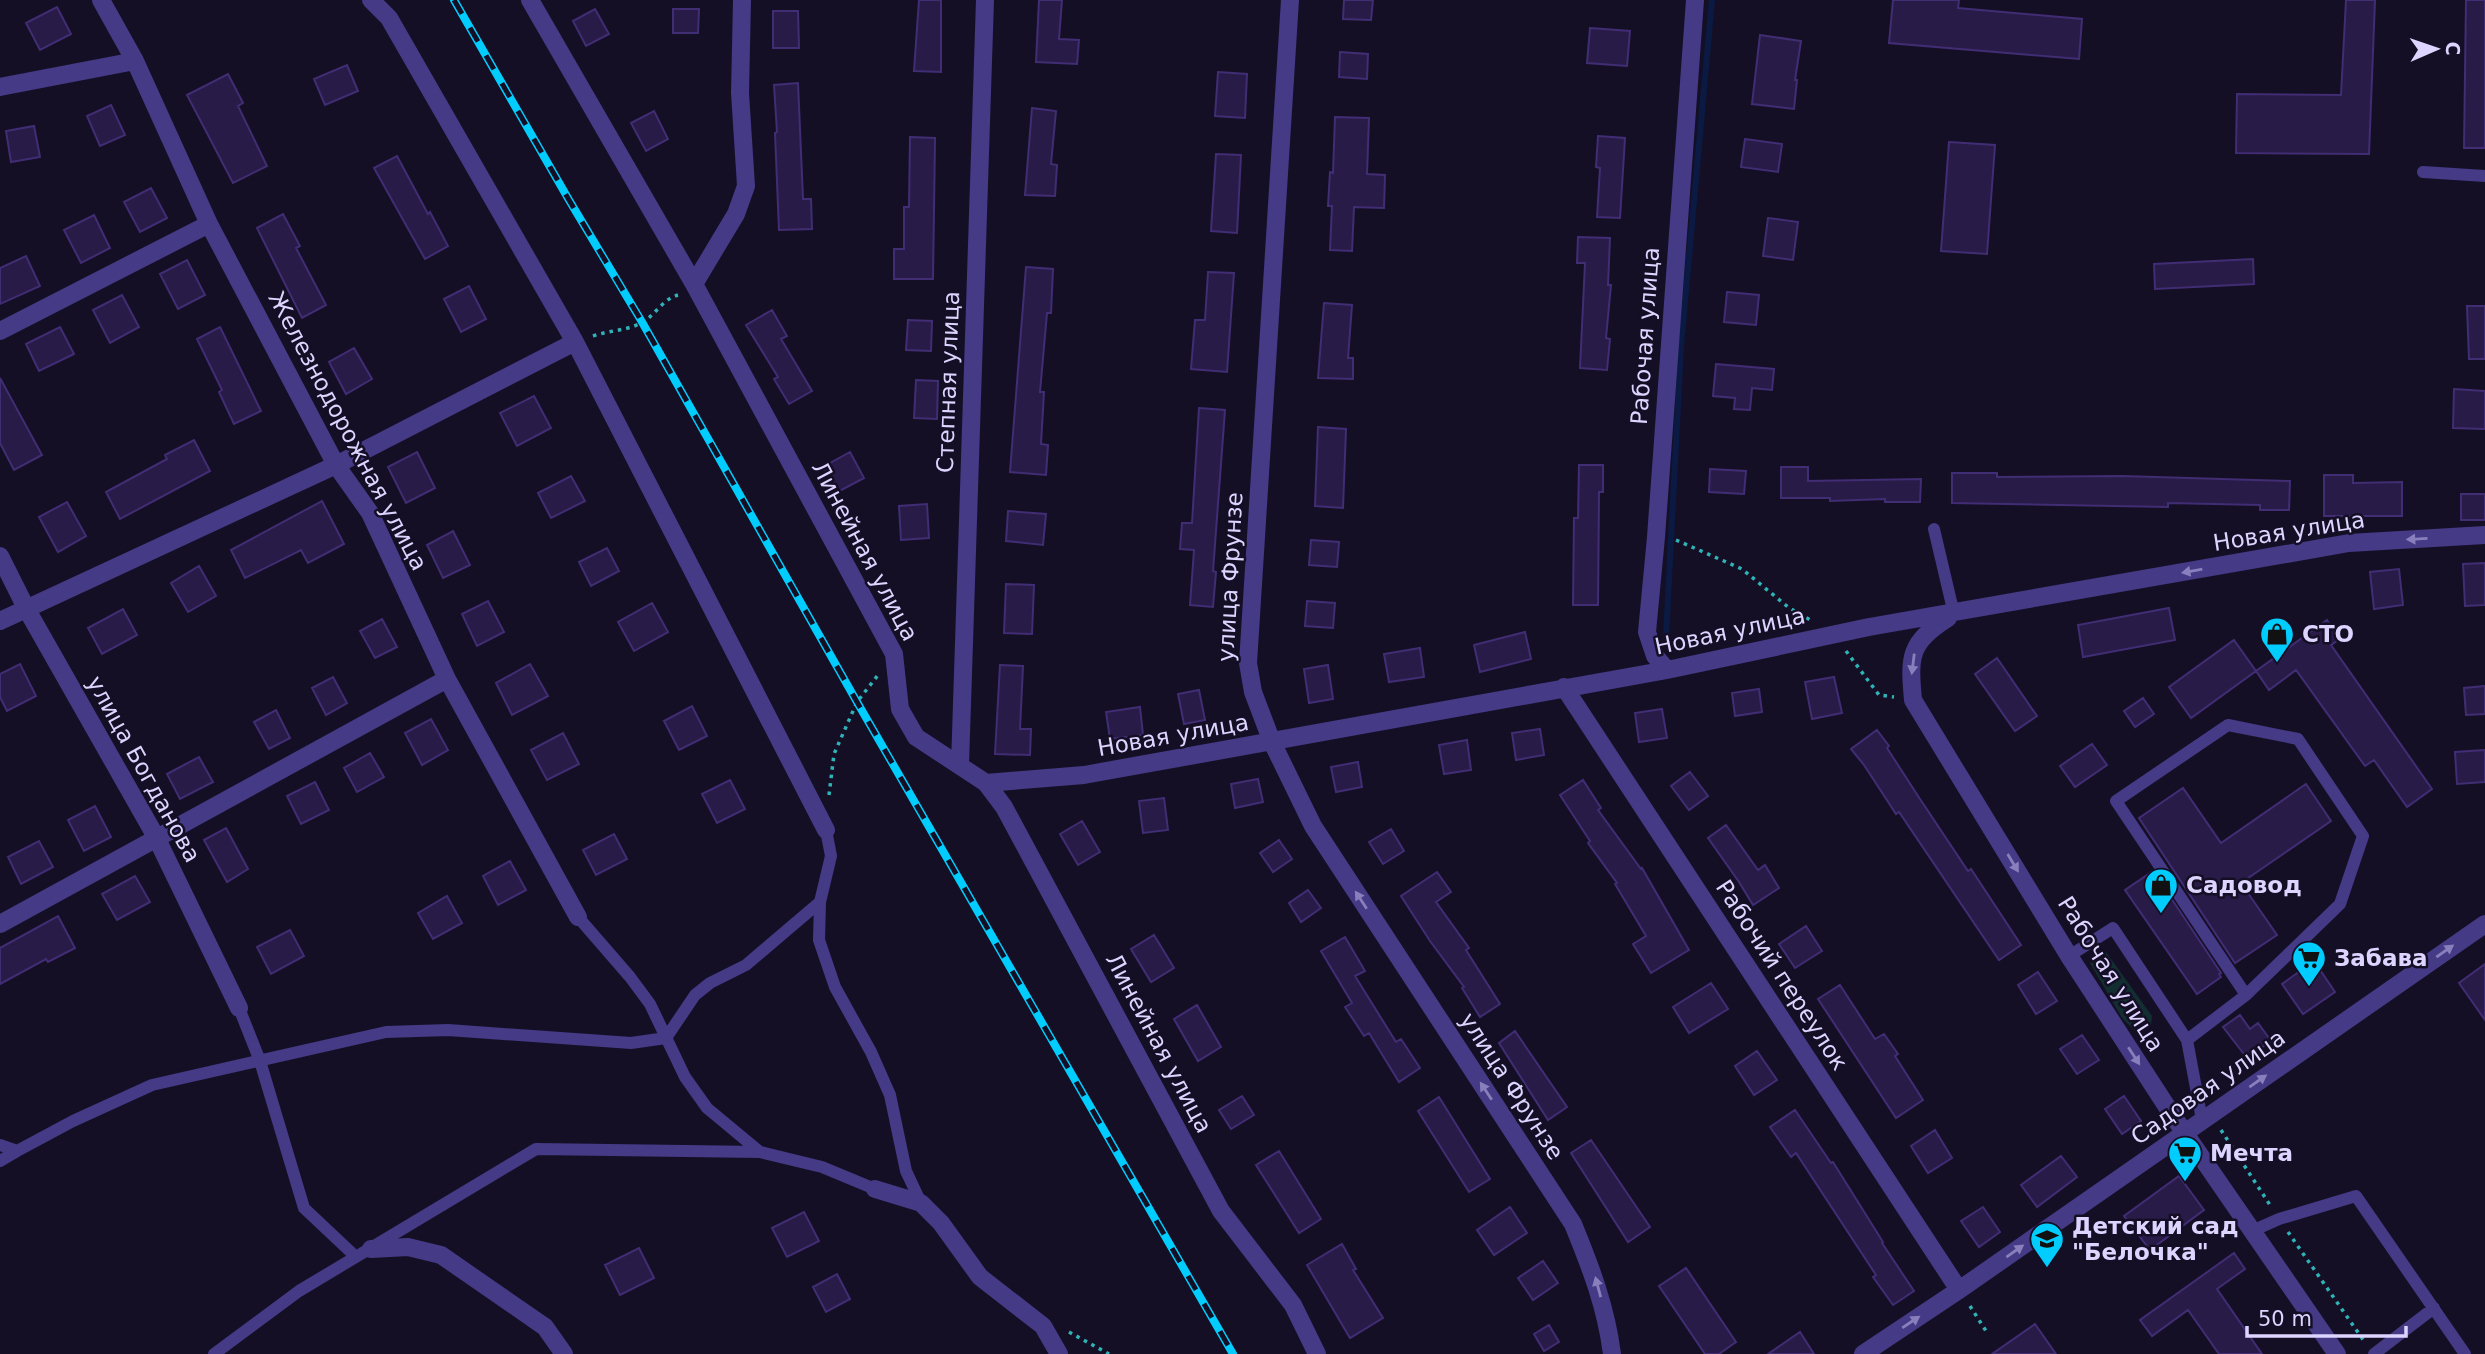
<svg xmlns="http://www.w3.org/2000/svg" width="2485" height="1354" font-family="'DejaVu Sans',sans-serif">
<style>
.green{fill:#122e30}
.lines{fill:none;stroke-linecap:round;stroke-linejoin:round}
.stream{stroke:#0a1a43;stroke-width:6}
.building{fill:#281b47;stroke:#412d73;stroke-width:2}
.path{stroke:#2fb3b7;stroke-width:3.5;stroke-dasharray:3.5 5;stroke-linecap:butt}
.lane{stroke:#443a85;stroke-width:12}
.street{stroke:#443a85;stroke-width:18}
.rail-casing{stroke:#00cdfe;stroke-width:8}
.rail{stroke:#150f26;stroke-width:5;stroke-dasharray:16;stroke-linecap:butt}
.oneway{fill:#897fbc}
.labels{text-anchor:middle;stroke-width:5;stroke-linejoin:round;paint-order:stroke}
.street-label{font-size:23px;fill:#ddd4ff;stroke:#150f26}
.poi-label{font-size:23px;font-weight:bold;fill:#ddd4ff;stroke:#150f26;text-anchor:start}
</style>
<rect width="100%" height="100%" fill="#150f26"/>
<path class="green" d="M 2106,952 L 2152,1016 L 2151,1025 L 2145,1030 L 2135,1031 L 2122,1018 L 2090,963 Z"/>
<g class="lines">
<path class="stream" d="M 1666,637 L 1681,347 L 1712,0"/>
</g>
<path class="building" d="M 919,0 L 941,0 L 941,72 L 914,71 Z
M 1039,0 L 1062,0 L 1059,39 L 1079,40 L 1077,64 L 1036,62 Z
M 1344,0 L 1373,0 L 1371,20 L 1343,19 Z
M 1893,0 L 1959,0 L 1958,8 L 2082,19 L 2079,59 L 1889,43 Z
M 2346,0 L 2375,0 L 2369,154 L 2236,153 L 2237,94 L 2341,95 Z
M 2466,0 L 2485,0 L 2485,148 L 2464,148 Z
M 57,7 L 71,34 L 40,50 L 26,23 Z
M 595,9 L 609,34 L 586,46 L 573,21 Z
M 673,9 L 699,9 L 698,33 L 673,33 Z
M 773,11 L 798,11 L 799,48 L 773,48 Z
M 1590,28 L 1630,31 L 1627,66 L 1587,63 Z
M 1760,35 L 1801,41 L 1795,80 L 1797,80 L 1794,109 L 1752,104 Z
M 1340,52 L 1368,54 L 1367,79 L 1339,77 Z
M 347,65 L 358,91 L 325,105 L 314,79 Z
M 1218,72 L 1247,74 L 1245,118 L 1215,116 Z
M 228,74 L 243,103 L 238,106 L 267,166 L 233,183 L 187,95 Z
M 798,83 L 803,199 L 811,199 L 812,229 L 779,230 L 775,133 L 777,132 L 774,85 Z
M 111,105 L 125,135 L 100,146 L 87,116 Z
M 1032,108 L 1056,111 L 1051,164 L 1057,165 L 1055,196 L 1025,195 Z
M 654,111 L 668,139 L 646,151 L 631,123 Z
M 1335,117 L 1369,118 L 1367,174 L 1385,175 L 1384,208 L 1354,207 L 1352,251 L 1330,250 L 1332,206 L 1328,206 L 1330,172 L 1333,173 Z
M 34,126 L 40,157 L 11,162 L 6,131 Z
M 1598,136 L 1625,138 L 1620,218 L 1597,217 L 1600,168 L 1596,167 Z
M 910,137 L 935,138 L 933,279 L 894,279 L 894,249 L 904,249 L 904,207 L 909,207 Z
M 1745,139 L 1782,144 L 1778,172 L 1741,167 Z
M 1949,142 L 1995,145 L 1987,254 L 1941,251 Z
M 1216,154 L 1241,155 L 1237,233 L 1211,231 Z
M 397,156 L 428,214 L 430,212 L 448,246 L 425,259 L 374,168 Z
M 151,188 L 167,218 L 140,232 L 124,202 Z
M 283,214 L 300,246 L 296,248 L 326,305 L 302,318 L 257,228 Z
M 94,215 L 110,248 L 81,263 L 64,230 Z
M 1768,218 L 1798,222 L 1793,260 L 1763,256 Z
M 1578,237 L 1610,238 L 1608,285 L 1611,285 L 1606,338 L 1610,339 L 1607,370 L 1580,368 L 1585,263 L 1577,263 Z
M 26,256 L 40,286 L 0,304 L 0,268 Z
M 2253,259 L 2254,284 L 2155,289 L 2154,264 Z
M 187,260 L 205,295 L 178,309 L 160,274 Z
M 1026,267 L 1053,269 L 1051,313 L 1047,313 L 1040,392 L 1044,392 L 1041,444 L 1048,445 L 1046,475 L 1010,472 Z
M 1208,272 L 1234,273 L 1227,372 L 1191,369 L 1195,320 L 1205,320 Z
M 469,286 L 486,319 L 461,332 L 444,299 Z
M 1727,292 L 1759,295 L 1756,325 L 1724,322 Z
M 122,295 L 139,327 L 110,343 L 93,310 Z
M 1324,303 L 1352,305 L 1348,358 L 1353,358 L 1353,379 L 1318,378 Z
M 2467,306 L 2485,306 L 2485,359 L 2469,359 Z
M 772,310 L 787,336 L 781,339 L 812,391 L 789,404 L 774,379 L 778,377 L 746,325 Z
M 908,320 L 932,321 L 931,351 L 906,350 Z
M 60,327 L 74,354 L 39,371 L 26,344 Z
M 220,327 L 261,411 L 234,424 L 219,392 L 222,390 L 197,339 Z
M 354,348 L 372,379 L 346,394 L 329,362 Z
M 1716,364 L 1774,369 L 1772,390 L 1752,388 L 1750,410 L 1734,409 L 1735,398 L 1713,396 Z
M 0,378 L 42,455 L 14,470 L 0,443 Z
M 916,380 L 938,381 L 937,419 L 914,418 Z
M 2454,389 L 2485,391 L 2485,429 L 2453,428 Z
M 534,396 L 551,428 L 517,446 L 500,413 Z
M 1199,408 L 1225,410 L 1213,571 L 1216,572 L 1213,607 L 1190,605 L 1194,550 L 1180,549 L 1182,523 L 1192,523 Z
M 1318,427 L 1346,429 L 1343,508 L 1315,506 Z
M 194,440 L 210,471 L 120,519 L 106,492 L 167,459 L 165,455 Z
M 417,452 L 435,488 L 406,503 L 388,467 Z
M 850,452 L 864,478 L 836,493 L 823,467 Z
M 1579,465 L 1603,465 L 1603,492 L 1599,492 L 1598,605 L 1573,605 L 1574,518 L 1578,518 Z
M 1781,467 L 1808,467 L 1808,481 L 1921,479 L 1920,502 L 1885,502 L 1885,499 L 1830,501 L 1830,498 L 1781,498 Z
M 1710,469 L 1746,471 L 1744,494 L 1709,492 Z
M 1952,473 L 1997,473 L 1997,477 L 2122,476 L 2290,481 L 2289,510 L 2260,510 L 2260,505 L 2168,503 L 2168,507 L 1952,503 Z
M 2324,475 L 2353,475 L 2353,483 L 2402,482 L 2402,516 L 2324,516 Z
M 571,476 L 585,501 L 551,518 L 538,493 Z
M 2461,494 L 2485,494 L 2485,520 L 2461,520 Z
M 322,501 L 344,544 L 308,563 L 301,550 L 245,578 L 231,550 Z
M 67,502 L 86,536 L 58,552 L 39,517 Z
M 927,504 L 929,538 L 901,540 L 899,506 Z
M 1008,511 L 1046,514 L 1043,545 L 1006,541 Z
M 453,531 L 470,565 L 443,578 L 427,545 Z
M 1311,540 L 1339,542 L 1337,567 L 1309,565 Z
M 607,548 L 619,571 L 591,586 L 579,562 Z
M 2485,563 L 2485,605 L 2465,606 L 2463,564 Z
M 199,566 L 216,596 L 188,612 L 171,583 Z
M 2399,569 L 2403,605 L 2374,609 L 2370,572 Z
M 1006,584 L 1034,585 L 1032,634 L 1004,633 Z
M 488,601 L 504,632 L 477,646 L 462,614 Z
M 1307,601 L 1335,603 L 1333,628 L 1305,626 Z
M 652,603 L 668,632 L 634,651 L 618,622 Z
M 2169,608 L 2175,640 L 2083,657 L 2078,625 Z
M 123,609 L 137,635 L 102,654 L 88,628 Z
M 382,619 L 397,647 L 375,658 L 360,631 Z
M 2327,620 L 2340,639 L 2331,645 L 2432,789 L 2407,807 L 2374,760 L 2365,766 L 2296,670 L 2269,690 L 2256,671 Z
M 1525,632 L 1531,659 L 1480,672 L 1474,645 Z
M 2234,640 L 2256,671 L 2191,718 L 2169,687 Z
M 1420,648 L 1424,677 L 1389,682 L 1384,654 Z
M 1997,658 L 2037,716 L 2015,731 L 1975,674 Z
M 20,664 L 36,696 L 7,711 L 0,697 L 0,674 Z
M 530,664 L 548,696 L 512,715 L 496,683 Z
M 1000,665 L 1023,666 L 1020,729 L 1031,729 L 1030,755 L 995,754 Z
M 1328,665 L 1333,699 L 1309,703 L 1304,669 Z
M 333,677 L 347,703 L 326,715 L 312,688 Z
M 1834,677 L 1842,713 L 1812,719 L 1805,682 Z
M 2485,686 L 2485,714 L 2466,715 L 2464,688 Z
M 1759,689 L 1762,712 L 1735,716 L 1732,693 Z
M 1199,690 L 1205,720 L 1184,724 L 1178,694 Z
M 2143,698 L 2154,714 L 2135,727 L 2124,711 Z
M 692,706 L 707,736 L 679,750 L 664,721 Z
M 1140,707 L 1143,735 L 1110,739 L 1106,712 Z
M 1662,709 L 1667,738 L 1639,742 L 1635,713 Z
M 276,710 L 290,738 L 269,749 L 254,722 Z
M 431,719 L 448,750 L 422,765 L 405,733 Z
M 1540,729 L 1544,755 L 1516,760 L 1512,733 Z
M 1877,730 L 1889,746 L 1887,748 L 1920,799 L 1968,871 L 1971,869 L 2021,945 L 1999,960 L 1899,812 L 1896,814 L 1864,765 L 1851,749 Z
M 563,733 L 579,764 L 547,780 L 531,750 Z
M 1467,740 L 1471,770 L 1444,774 L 1439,745 Z
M 2092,744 L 2107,765 L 2075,787 L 2060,766 Z
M 2485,750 L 2485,782 L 2457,784 L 2455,752 Z
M 370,753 L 384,777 L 357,792 L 344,768 Z
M 199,757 L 213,782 L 180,799 L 167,774 Z
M 1358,762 L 1362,787 L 1336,792 L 1331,767 Z
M 1690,772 L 1708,796 L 1689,810 L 1671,786 Z
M 1258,779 L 1263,802 L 1235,808 L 1231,784 Z
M 730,780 L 745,809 L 717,823 L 702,794 Z
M 1583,780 L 1601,808 L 1598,810 L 1641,869 L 1642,868 L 1689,950 L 1651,973 L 1633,944 L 1646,936 L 1615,884 L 1617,883 L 1588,843 L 1590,841 L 1560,795 Z
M 315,782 L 329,810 L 301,824 L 287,796 Z
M 2306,784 L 2331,821 L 2241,883 L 2277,935 L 2235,963 L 2139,818 L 2183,788 L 2221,843 Z
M 1164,798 L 1168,830 L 1143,833 L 1139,801 Z
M 95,806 L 111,837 L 84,851 L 68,820 Z
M 1082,821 L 1100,852 L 1078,865 L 1060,834 Z
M 1726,825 L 1758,870 L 1765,865 L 1779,888 L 1753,905 L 1739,882 L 1708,838 Z
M 226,828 L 248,869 L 227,882 L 204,840 Z
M 1391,829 L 1404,851 L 1383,864 L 1369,842 Z
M 614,834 L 627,859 L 596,875 L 583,850 Z
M 1279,840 L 1292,859 L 1273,872 L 1260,853 Z
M 39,841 L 53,867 L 21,884 L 8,857 Z
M 510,861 L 526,890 L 498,905 L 483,876 Z
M 2153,871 L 2221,973 L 2219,974 L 2221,977 L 2197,994 L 2125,890 Z
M 1437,872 L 1451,892 L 1436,902 L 1469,948 L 1466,950 L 1500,1004 L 1480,1017 L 1462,988 L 1464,987 L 1430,941 L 1401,896 Z
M 135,876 L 150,902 L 117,920 L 102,894 Z
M 1308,890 L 1321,908 L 1301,922 L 1289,903 Z
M 447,896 L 462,923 L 433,939 L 418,913 Z
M 58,916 L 75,948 L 48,962 L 46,959 L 0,984 L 0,948 Z
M 1806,926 L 1822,951 L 1795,968 L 1779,944 Z
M 290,930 L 304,956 L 271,974 L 257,947 Z
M 1154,935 L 1174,968 L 1151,982 L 1131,949 Z
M 1345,937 L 1365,971 L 1355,976 L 1396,1042 L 1401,1039 L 1420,1068 L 1399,1082 L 1369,1033 L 1364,1036 L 1345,1007 L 1352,1003 L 1321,951 Z
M 2314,961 L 2335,992 L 2303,1014 L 2282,984 Z
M 2485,964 L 2485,1020 L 2459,983 Z
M 2038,972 L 2057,1001 L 2036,1014 L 2018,985 Z
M 1711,983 L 1728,1009 L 1689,1033 L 1673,1007 Z
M 1840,985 L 1875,1039 L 1884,1034 L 1898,1054 L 1895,1056 L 1923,1100 L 1896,1118 L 1818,999 Z
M 1197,1005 L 1221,1047 L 1198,1061 L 1174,1019 Z
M 2240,1015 L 2250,1029 L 2258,1023 L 2271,1041 L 2247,1058 L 2223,1027 Z
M 1515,1031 L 1567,1107 L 1548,1120 L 1499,1043 Z
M 2082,1035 L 2099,1060 L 2077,1074 L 2060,1049 Z
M 1757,1051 L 1777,1080 L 1754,1095 L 1735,1066 Z
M 1242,1096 L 1254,1115 L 1231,1129 L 1219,1110 Z
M 2124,1096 L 2141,1121 L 2122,1134 L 2105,1109 Z
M 1439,1097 L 1490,1179 L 1469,1192 L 1418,1111 Z
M 1795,1110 L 1831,1163 L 1833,1162 L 1883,1242 L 1882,1243 L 1914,1291 L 1893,1305 L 1873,1277 L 1876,1275 L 1796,1153 L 1791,1157 L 1770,1127 Z
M 1935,1130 L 1952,1158 L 1928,1173 L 1911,1146 Z
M 1591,1140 L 1650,1227 L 1628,1242 L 1571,1153 Z
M 1279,1151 L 1321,1219 L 1299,1233 L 1256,1165 Z
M 2061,1156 L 2077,1177 L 2037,1207 L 2021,1185 Z
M 2179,1176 L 2204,1210 L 2150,1250 L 2124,1216 Z
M 1510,1207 L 1527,1233 L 1494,1255 L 1477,1230 Z
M 1983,1207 L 2000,1232 L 1979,1247 L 1961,1221 Z
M 804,1212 L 819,1241 L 787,1257 L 772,1228 Z
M 1342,1244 L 1356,1269 L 1353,1270 L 1383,1318 L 1350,1338 L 1307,1265 Z
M 639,1248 L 654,1278 L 620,1295 L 605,1265 Z
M 2234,1253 L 2245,1269 L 2217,1289 L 2262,1354 L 2219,1354 L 2188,1310 L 2152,1336 L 2140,1320 Z
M 1543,1261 L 1558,1283 L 1533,1300 L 1518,1278 Z
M 1686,1268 L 1736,1342 L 1719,1354 L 1705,1354 L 1659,1286 Z
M 837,1274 L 850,1299 L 826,1312 L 813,1287 Z
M 2035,1324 L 2056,1354 L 1992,1354 Z
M 1549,1325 L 1559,1342 L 1544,1351 L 1534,1334 Z
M 1800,1332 L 1814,1354 L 1768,1354 Z"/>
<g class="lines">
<path class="path" d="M 593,336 C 610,330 627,331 643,322 C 656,314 663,299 678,295
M 1676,540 L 1742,569 L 1788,607 L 1812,621
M 1846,651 L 1879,695 L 1894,697
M 829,795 L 834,754 L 857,702 L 878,675
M 2221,1130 L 2270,1205
M 2288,1232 L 2364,1341
M 1970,1306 L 1986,1331
M 1069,1332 L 1109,1354"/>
<path class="lane" d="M 2423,172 L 2485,176
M 1934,529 L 1954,614
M 826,830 L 831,856 L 820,902 L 819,940 L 835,987 L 871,1052 L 890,1095 L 906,1171 L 921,1203
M 578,917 L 630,977 L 650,1004 L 685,1077 L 707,1108 L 760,1152
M 2069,956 L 2113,928 L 2187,1040 L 2202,1120
M 239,1008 L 260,1061 L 304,1208 L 356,1257
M 2187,1040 L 2246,995 L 2340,904 L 2363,836 L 2298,739 L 2228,725 L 2116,801 L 2246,995
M 0,1145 L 17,1151 L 73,1121 L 152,1085 L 386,1032 L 448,1030 L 631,1043 L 666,1038 L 695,995 L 710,983 L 746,965 L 820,902
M 0,1161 L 17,1151
M 2252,1231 L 2279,1219 L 2356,1196 L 2465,1354
M 214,1354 L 299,1291 L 536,1149 L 760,1152 L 822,1167 L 875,1189
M 2374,1354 L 2434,1308"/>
<path class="street" d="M 101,0 L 135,61 L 209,224 L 336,465 L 370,513 L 447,679 L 578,917
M 371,0 L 389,18 L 575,342 L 826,830
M 530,0 L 694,284 L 894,654 L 900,709 L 916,737 L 986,783 L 1004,807 L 1221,1211 L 1293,1305 L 1317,1354
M 1290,0 L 1248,663 L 1253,692 L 1272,742 L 1313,826 L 1573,1224 C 1591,1268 1606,1307 1612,1354
M 0,87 L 135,61
M 694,284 L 736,214 L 746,186 L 740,93 L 742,0
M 0,331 L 209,224
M 0,556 L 26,608 L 156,837 L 239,1008
M 1948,618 C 1909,643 1909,656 1913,700 L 2069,956 L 2171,1113 L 2337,1354
M 0,621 L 336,465 L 575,342
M 1667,670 L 1655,656 L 1647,632 L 1656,537 L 1695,0
M 1564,687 L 1959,1290
M 960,765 L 985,0
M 986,783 L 1084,775 L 1667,670 L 1869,627 L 2349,543 L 2485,535
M 0,924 L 447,679
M 875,1189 L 921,1203 L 941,1223 L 980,1277 L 1043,1326 L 1059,1354
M 371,1249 L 408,1247 L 441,1255 L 545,1327 L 564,1354
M 1863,1354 L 1959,1290 L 2485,924"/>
<g class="rail-casing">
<path id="rail" d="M 454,0 L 569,200 L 642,322 L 857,702 L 1233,1354"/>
</g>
<use href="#rail" class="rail"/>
</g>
<defs><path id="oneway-solid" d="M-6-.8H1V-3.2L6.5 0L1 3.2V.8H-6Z" transform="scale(1.75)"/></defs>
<g class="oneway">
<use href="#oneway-solid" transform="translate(2417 539) rotate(177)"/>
<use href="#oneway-solid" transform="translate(2192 571) rotate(170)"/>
<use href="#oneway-solid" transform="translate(1913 664) rotate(97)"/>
<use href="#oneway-solid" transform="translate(2013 863) rotate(59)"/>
<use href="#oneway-solid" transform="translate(1361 900) rotate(-123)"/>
<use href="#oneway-solid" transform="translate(2445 951) rotate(-35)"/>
<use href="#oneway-solid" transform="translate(2134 1056) rotate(57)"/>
<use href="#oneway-solid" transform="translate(2258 1081) rotate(-35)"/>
<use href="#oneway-solid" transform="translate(1486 1091) rotate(-123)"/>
<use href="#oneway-solid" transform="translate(2015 1251) rotate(-35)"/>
<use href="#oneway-solid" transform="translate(1598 1287) rotate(-105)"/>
<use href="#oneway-solid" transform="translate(1911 1322) rotate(-34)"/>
</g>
<defs>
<g id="shop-pin" transform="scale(1.75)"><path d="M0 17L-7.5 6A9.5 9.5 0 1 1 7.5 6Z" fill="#00cdfe" stroke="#150f26"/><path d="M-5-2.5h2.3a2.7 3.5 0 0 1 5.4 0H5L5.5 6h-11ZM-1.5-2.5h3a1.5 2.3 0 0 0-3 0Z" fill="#111"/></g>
<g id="supermarket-pin" transform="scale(1.75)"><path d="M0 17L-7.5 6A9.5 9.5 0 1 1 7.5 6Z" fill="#00cdfe" stroke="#150f26"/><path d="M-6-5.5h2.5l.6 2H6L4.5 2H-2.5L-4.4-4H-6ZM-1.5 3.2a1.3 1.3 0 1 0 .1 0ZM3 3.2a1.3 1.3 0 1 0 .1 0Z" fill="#111"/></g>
<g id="school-pin" transform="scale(1.75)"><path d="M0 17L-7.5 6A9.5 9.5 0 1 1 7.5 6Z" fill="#00cdfe" stroke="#150f26"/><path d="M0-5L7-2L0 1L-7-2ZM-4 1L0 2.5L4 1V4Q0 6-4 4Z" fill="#111"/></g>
</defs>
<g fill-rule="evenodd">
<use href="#shop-pin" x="2277" y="634"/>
<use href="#shop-pin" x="2161" y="885"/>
<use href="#supermarket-pin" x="2309" y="958"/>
<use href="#supermarket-pin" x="2185" y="1153"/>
<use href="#school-pin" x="2047" y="1239"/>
</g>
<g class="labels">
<g class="street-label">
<text transform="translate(1645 336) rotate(-86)" y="8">Рабочая улица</text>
<text transform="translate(948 382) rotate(-88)" y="8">Степная улица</text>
<text transform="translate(348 431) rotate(62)" y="8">Железнодорожная улица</text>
<text transform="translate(2289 531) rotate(-9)" y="8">Новая улица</text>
<text transform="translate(865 551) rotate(62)" y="8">Линейная улица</text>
<text transform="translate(1230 577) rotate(-87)" y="8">улица Фрунзе</text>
<text transform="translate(1730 631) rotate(-12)" y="8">Новая улица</text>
<text transform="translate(1173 735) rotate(-10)" y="8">Новая улица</text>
<text transform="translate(144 769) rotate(61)" y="8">улица Богданова</text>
<text transform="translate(2111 974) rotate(58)" y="8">Рабочая улица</text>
<text transform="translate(1782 975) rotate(57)" y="8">Рабочий переулок</text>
<text transform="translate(1159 1043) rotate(62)" y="8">Линейная улица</text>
<text transform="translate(1512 1086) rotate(57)" y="8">улица Фрунзе</text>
<text transform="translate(2208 1087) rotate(-35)" y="8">Садовая улица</text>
</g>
<g class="poi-label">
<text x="2302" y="642">СТО</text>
<text x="2186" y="893">Садовод</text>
<text x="2334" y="966">Забава</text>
<text x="2210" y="1161">Мечта</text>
<text x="2072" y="1234">Детский сад<tspan x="2072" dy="26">"Белочка"</tspan></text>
</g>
</g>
<g transform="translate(2436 49) rotate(88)" stroke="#150f26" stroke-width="5" paint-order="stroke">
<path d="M0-5L12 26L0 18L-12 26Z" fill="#ddd4ff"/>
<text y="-10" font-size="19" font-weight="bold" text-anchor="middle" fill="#ddd4ff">С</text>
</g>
<path d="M2247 1326v10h159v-10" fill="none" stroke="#ddd4ff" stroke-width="3.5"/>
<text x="2258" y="1326" font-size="21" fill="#ddd4ff" stroke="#150f26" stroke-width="5" paint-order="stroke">50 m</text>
</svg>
